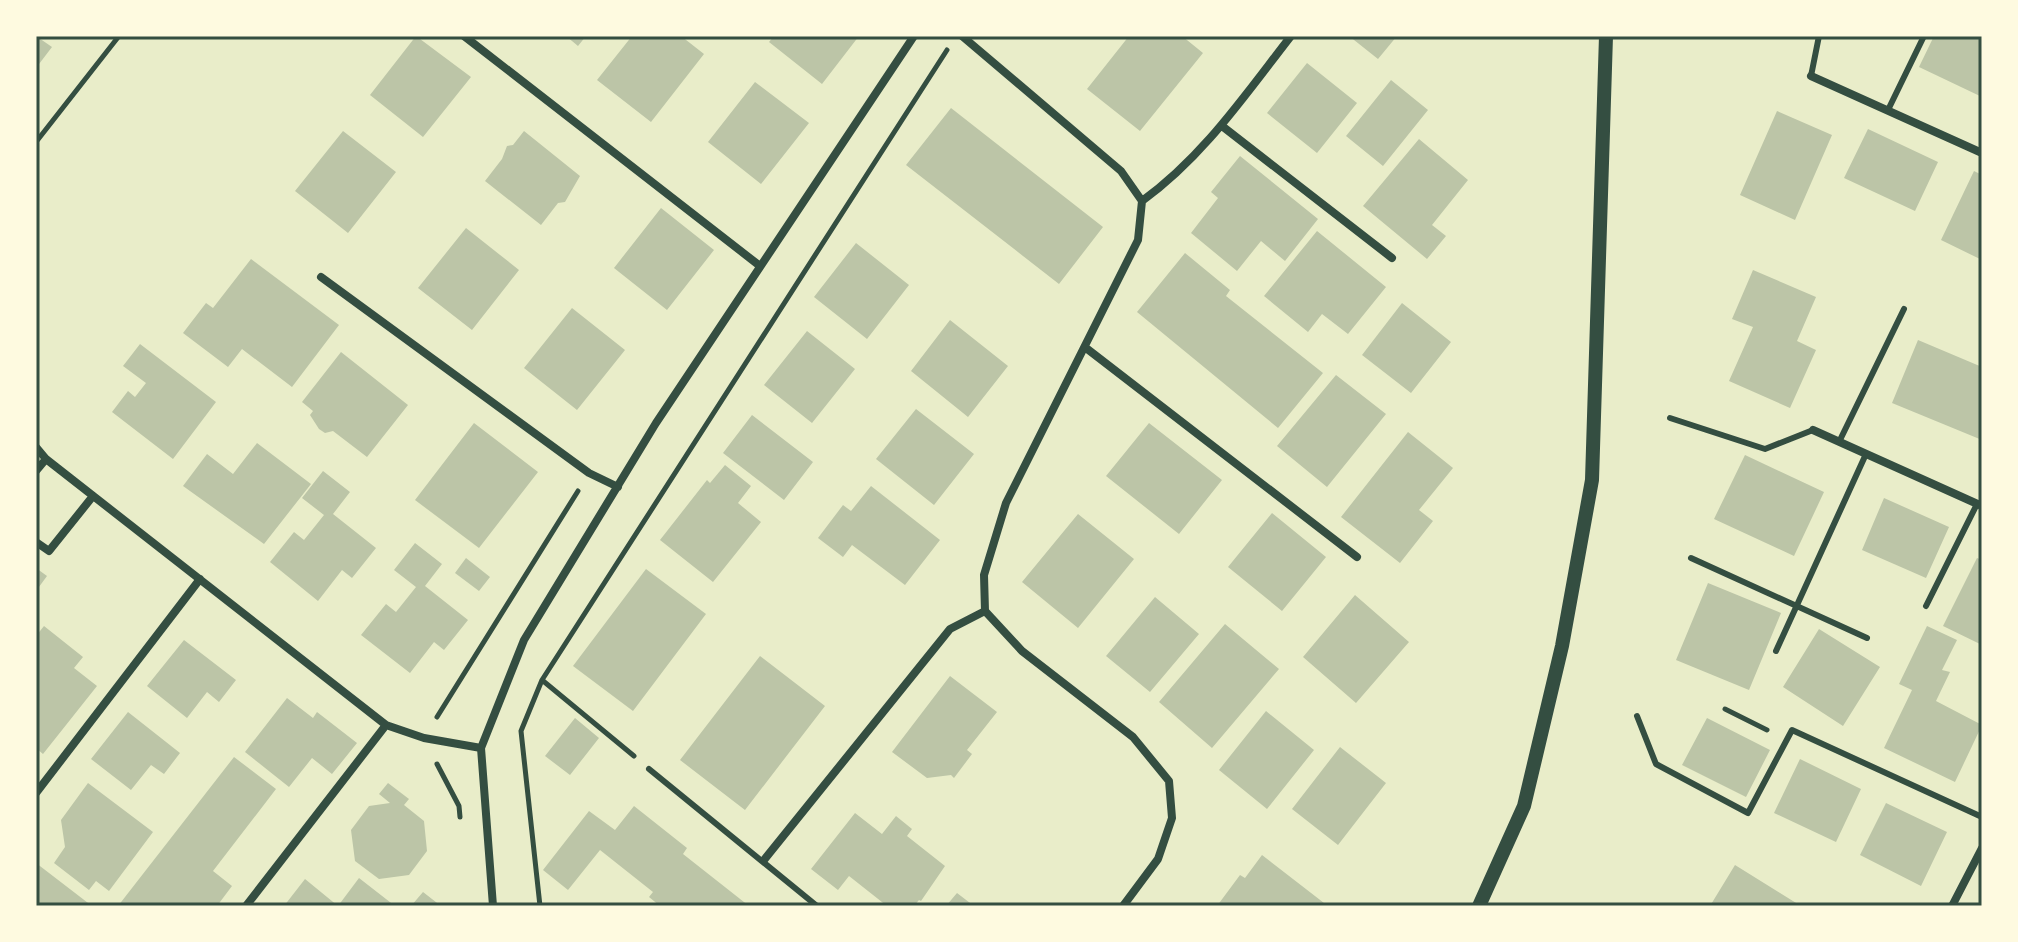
<svg xmlns="http://www.w3.org/2000/svg" width="2018" height="942" font-family="Mulish,sans-serif">
<style>
.building{fill:#bcc5a7}
.lines{fill:none;stroke-linecap:round;stroke-linejoin:round}
.path{stroke:#344e41;stroke-width:5}
.service{stroke:#344e41;stroke-width:6}
.minor{stroke:#344e41;stroke-width:8}
.tertiary{stroke:#344e41;stroke-width:14}
.neatline{fill:none;stroke:#344e41;stroke-width:3}
</style>
<rect width="100%" height="100%" fill="#e9edc9"/>
<path class="building" d="M 36,36 L 52,47 L 36,68 Z
M 416,36 L 471,77 L 423,137 L 370,95 Z
M 566,36 L 586,36 L 578,46 Z
M 632,36 L 681,36 L 704,54 L 651,122 L 597,80 Z
M 774,36 L 859,36 L 822,84 L 769,42 Z
M 1129,36 L 1182,36 L 1203,53 L 1140,131 L 1087,89 Z
M 1349,36 L 1397,36 L 1378,59 Z
M 1934,36 L 1982,36 L 1982,97 L 1919,67 Z
M 1307,63 L 1357,103 L 1317,153 L 1267,113 Z
M 1391,80 L 1428,110 L 1383,166 L 1346,136 Z
M 755,82 L 809,123 L 761,184 L 708,142 Z
M 951,108 L 1103,227 L 1059,284 L 906,165 Z
M 1777,111 L 1832,135 L 1795,220 L 1740,195 Z
M 1868,129 L 1938,162 L 1915,211 L 1844,178 Z
M 343,131 L 396,172 L 348,233 L 295,191 Z
M 524,131 L 580,176 L 565,202 L 558,203 L 541,225 L 485,181 L 502,159 L 507,146 L 513,145 Z
M 1419,139 L 1468,180 L 1432,225 L 1446,236 L 1427,259 L 1363,206 Z
M 1240,156 L 1318,219 L 1285,261 L 1261,241 L 1237,271 L 1191,233 L 1218,198 L 1211,192 Z
M 1974,171 L 1982,175 L 1982,260 L 1941,240 Z
M 661,208 L 714,250 L 667,310 L 614,268 Z
M 466,228 L 519,270 L 472,330 L 418,288 Z
M 1317,231 L 1386,287 L 1348,334 L 1322,314 L 1308,332 L 1264,296 Z
M 856,243 L 909,285 L 867,339 L 814,297 Z
M 1185,253 L 1230,290 L 1226,296 L 1323,373 L 1278,428 L 1137,312 Z
M 251,259 L 339,325 L 292,387 L 242,349 L 228,367 L 183,333 L 206,303 L 213,308 Z
M 1753,270 L 1816,297 L 1797,341 L 1816,350 L 1790,408 L 1729,381 L 1753,327 L 1732,319 Z
M 1402,303 L 1451,342 L 1411,393 L 1362,355 Z
M 572,308 L 625,350 L 577,410 L 524,368 Z
M 950,320 L 1008,366 L 968,417 L 911,371 Z
M 807,331 L 855,369 L 812,423 L 764,385 Z
M 1918,340 L 1982,367 L 1982,440 L 1892,403 Z
M 140,344 L 216,402 L 173,459 L 112,412 L 128,391 L 135,397 L 146,383 L 123,366 Z
M 341,352 L 408,405 L 367,457 L 333,431 L 325,433 L 319,429 L 310,415 L 313,411 L 302,402 Z
M 1336,375 L 1386,414 L 1327,487 L 1277,446 Z
M 916,409 L 974,454 L 934,505 L 876,459 Z
M 752,415 L 813,462 L 784,500 L 723,453 Z
M 474,423 L 538,472 L 479,548 L 415,500 Z
M 1149,423 L 1222,480 L 1179,534 L 1106,476 Z
M 1408,432 L 1453,468 L 1419,510 L 1433,521 L 1400,563 L 1341,517 Z
M 257,443 L 311,484 L 264,544 L 183,486 L 207,454 L 233,474 Z
M 1745,455 L 1824,492 L 1794,556 L 1714,519 Z
M 725,465 L 751,486 L 738,503 L 761,522 L 713,582 L 660,540 L 707,480 L 710,483 Z
M 323,471 L 350,492 L 333,514 L 376,548 L 352,578 L 342,570 L 318,601 L 270,562 L 294,532 L 304,540 L 324,515 L 302,498 Z
M 871,486 L 940,540 L 905,585 L 852,545 L 843,557 L 818,538 L 843,505 L 851,511 Z
M 1884,498 L 1949,527 L 1926,578 L 1862,550 Z
M 1272,513 L 1326,557 L 1282,611 L 1228,567 Z
M 1078,514 L 1134,559 L 1078,628 L 1022,582 Z
M 415,543 L 442,564 L 425,586 L 468,620 L 444,650 L 434,642 L 410,673 L 361,635 L 386,604 L 396,612 L 416,587 L 394,570 Z
M 466,558 L 490,577 L 479,591 L 455,573 Z
M 1977,558 L 1982,560 L 1982,645 L 1943,626 Z
M 36,568 L 47,576 L 36,591 Z
M 646,569 L 706,614 L 633,711 L 573,666 Z
M 1708,583 L 1781,613 L 1749,690 L 1676,660 Z
M 1355,595 L 1409,642 L 1356,703 L 1303,657 Z
M 1155,597 L 1199,634 L 1150,692 L 1106,656 Z
M 1225,624 L 1279,669 L 1212,748 L 1159,702 Z
M 44,626 L 83,657 L 74,668 L 97,686 L 43,754 L 36,748 L 36,636 Z
M 1927,626 L 1957,640 L 1942,670 L 1950,672 L 1936,701 L 1982,725 L 1955,782 L 1884,748 L 1912,690 L 1899,684 Z
M 1819,629 L 1880,667 L 1843,726 L 1783,687 Z
M 184,640 L 236,680 L 219,702 L 207,692 L 187,718 L 147,686 Z
M 760,656 L 825,706 L 745,810 L 680,760 Z
M 950,676 L 997,712 L 967,750 L 972,754 L 954,778 L 951,775 L 927,778 L 892,752 Z
M 287,698 L 313,718 L 317,712 L 357,743 L 332,774 L 312,758 L 289,787 L 245,752 Z
M 1266,711 L 1314,750 L 1267,809 L 1219,770 Z
M 128,712 L 180,753 L 164,774 L 151,765 L 131,790 L 91,759 Z
M 575,718 L 599,738 L 570,775 L 545,756 Z
M 1707,718 L 1770,750 L 1746,797 L 1682,765 Z
M 1340,747 L 1386,783 L 1338,845 L 1292,809 Z
M 234,757 L 276,789 L 213,871 L 232,886 L 217,906 L 118,906 Z
M 1800,759 L 1861,789 L 1836,842 L 1774,813 Z
M 88,783 L 153,832 L 109,891 L 96,881 L 89,890 L 54,863 L 65,847 L 61,820 Z
M 388,783 L 409,799 L 404,805 L 424,821 L 427,851 L 409,875 L 379,879 L 355,861 L 351,830 L 369,806 L 390,803 L 379,794 Z
M 1886,803 L 1947,832 L 1921,886 L 1860,855 Z
M 634,806 L 687,848 L 683,854 L 749,906 L 660,906 L 649,897 L 653,892 L 600,850 L 568,890 L 543,870 L 589,811 L 615,830 Z
M 855,813 L 882,834 L 896,816 L 912,829 L 907,836 L 945,866 L 921,901 L 919,900 L 914,906 L 887,906 L 849,876 L 838,890 L 811,869 Z
M 1262,855 L 1324,903 L 1321,906 L 1217,906 L 1240,875 L 1245,878 Z
M 36,863 L 92,906 L 36,906 Z
M 1735,865 L 1801,906 L 1710,906 Z
M 359,878 L 395,906 L 284,906 L 305,879 L 338,906 Z
M 423,892 L 441,906 L 411,906 Z
M 957,893 L 974,906 L 946,906 Z"/>
<g class="lines">
<path class="path" d="M 36,142 L 119,36
M 542,680 L 634,756
M 1725,709 L 1767,730
M 437,717 L 578,491
M 437,764 L 459,806 L 460,817
M 540,906 L 521,731 L 542,680 L 947,50"/>
<path class="service" d="M 1811,76 L 1819,36
M 1888,110 L 1924,36
M 1670,418 L 1765,449 L 1813,430
M 1839,442 L 1904,309
M 1691,558 L 1867,638
M 1926,606 L 1977,504
M 1776,651 L 1866,454
M 1637,716 L 1656,764 L 1748,813 L 1792,730 L 1982,817
M 649,769 L 817,906"/>
<path class="minor" d="M 464,36 L 760,266
M 962,36 L 1121,171 L 1142,201 L 1138,240 L 1006,503 L 984,575 L 985,611 L 1022,651 L 1133,737 L 1169,781 L 1172,818 L 1158,859 L 1123,906
M 1811,76 L 1982,153
M 1222,126 L 1392,258
M 1142,201 C 1203,157 1245,95 1291,36
M 321,277 L 589,473 L 618,487
M 1086,348 L 1357,557
M 1813,430 L 1982,506
M 36,447 L 46,459
M 36,471 L 46,459 L 386,725 L 424,738 L 481,748
M 36,542 L 49,551 L 93,496
M 36,793 L 200,579
M 764,860 L 950,629 L 985,611
M 246,906 L 386,725
M 493,906 L 481,748 L 524,640 L 656,423 L 914,36
M 1952,906 L 1982,848"/>
<path class="tertiary" d="M 1479,906 L 1524,806 L 1562,646 L 1592,480 L 1606,36"/>
</g>
<rect width="2018" height="942" fill="none" stroke="#fefae0" stroke-width="76"/>
<rect x="38" y="38" width="1942" height="866" class="neatline"/>
</svg>
